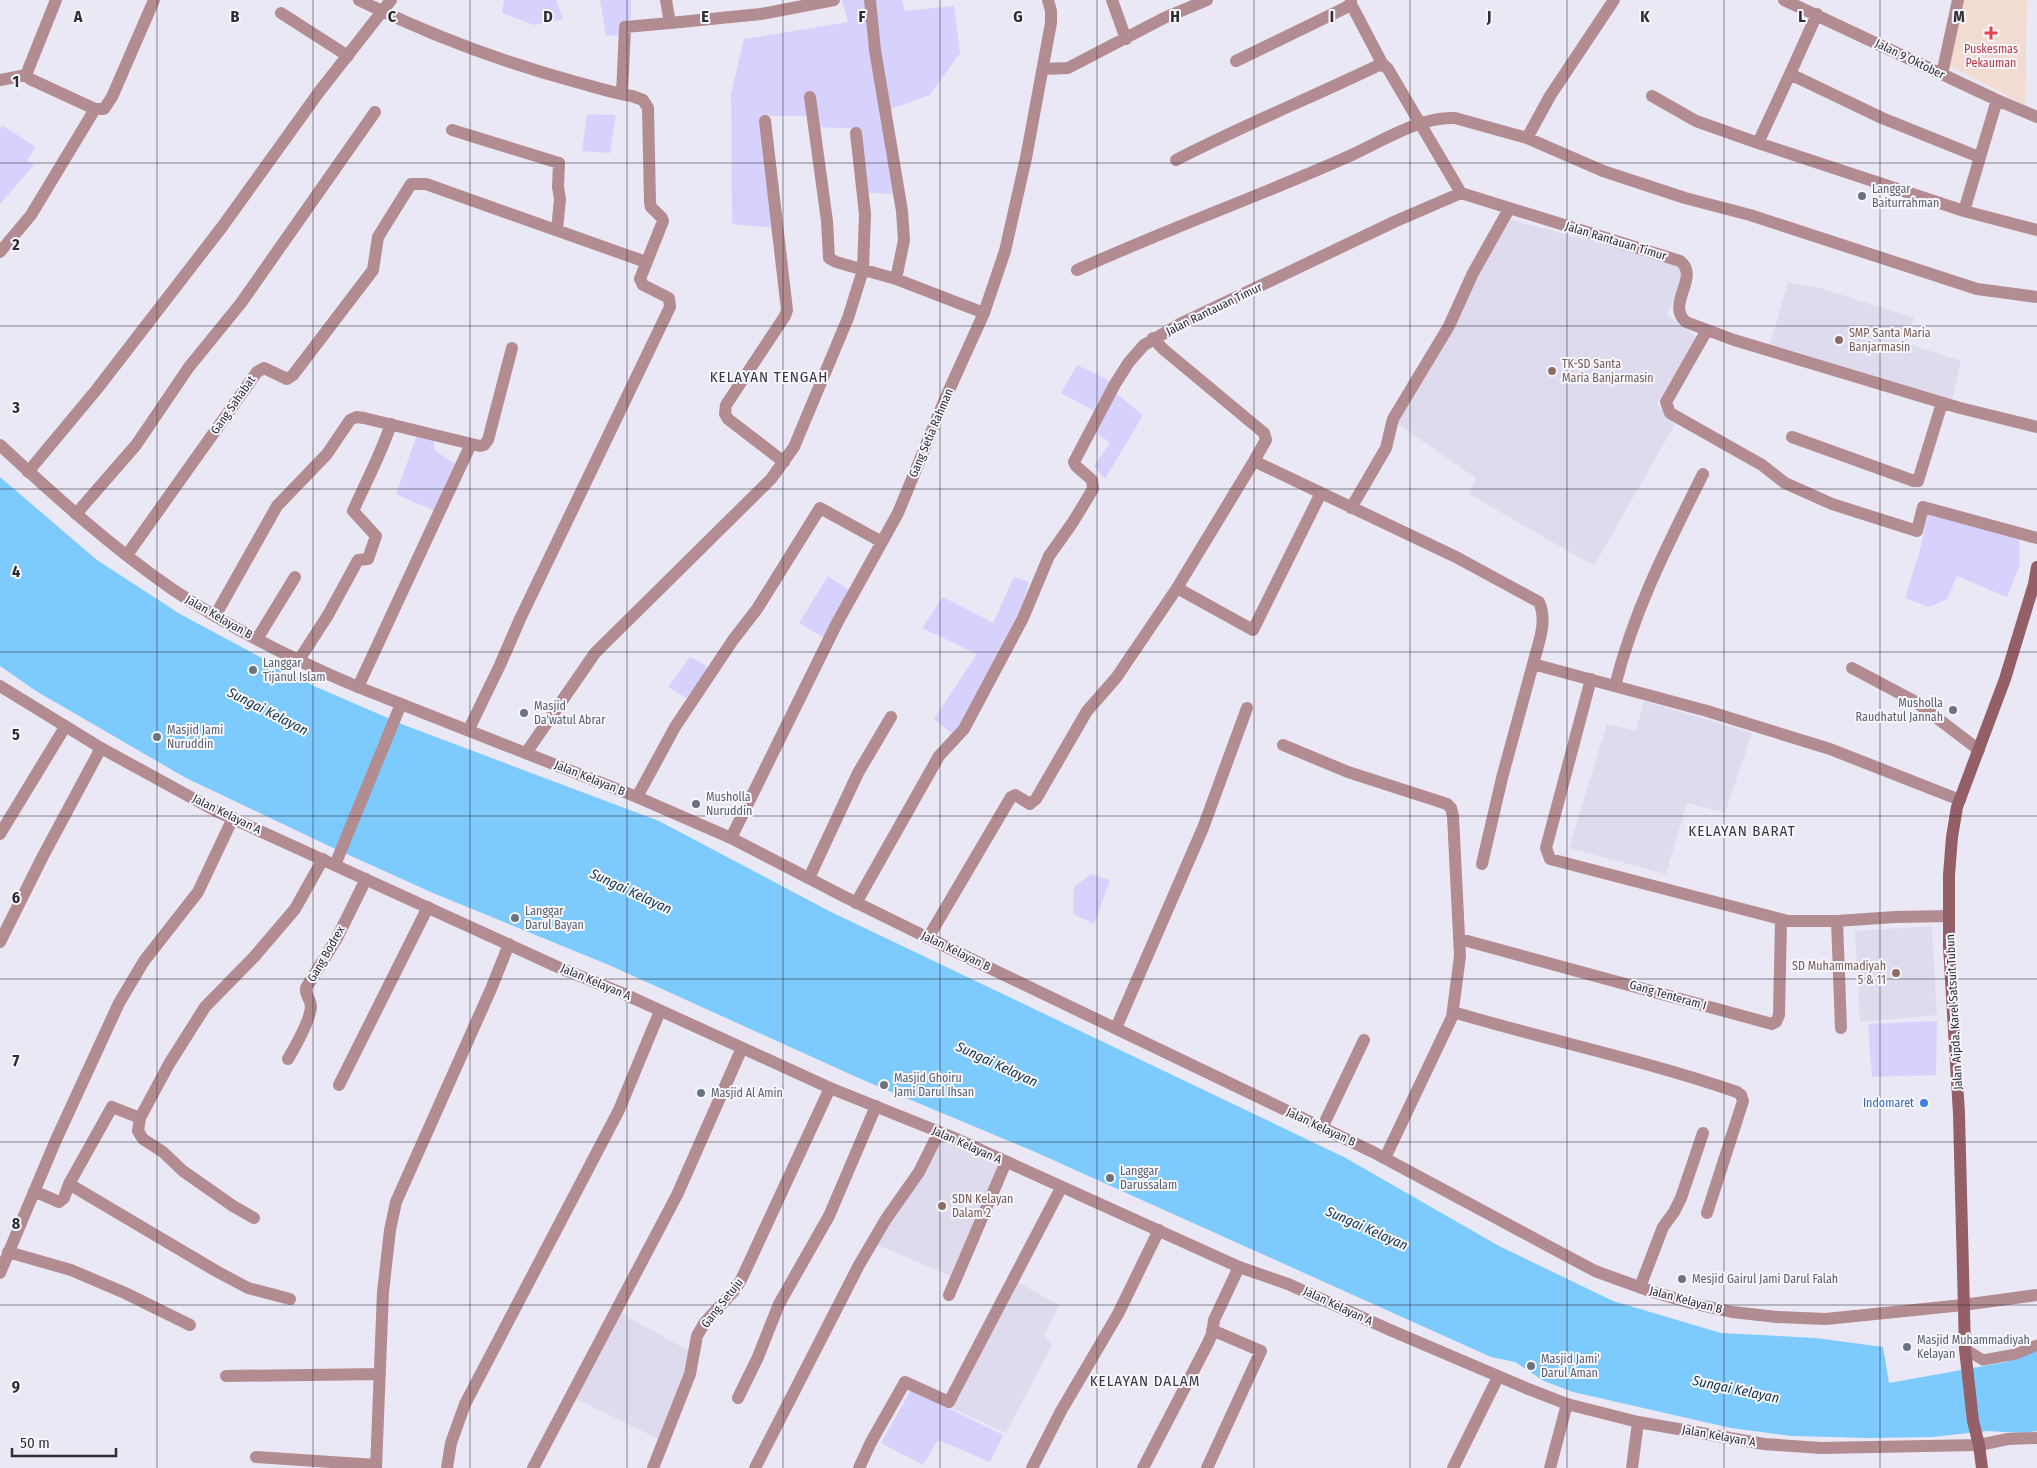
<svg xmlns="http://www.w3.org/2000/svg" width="2037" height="1468" font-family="'Fira Sans Condensed',sans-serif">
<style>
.built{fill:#dedbef}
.medical{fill:#f2dbd0}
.green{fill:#d7d2fd}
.water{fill:#7ccafe}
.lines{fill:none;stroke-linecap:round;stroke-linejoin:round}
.pedestrian{stroke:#b38c91;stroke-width:11}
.minor{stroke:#b38c91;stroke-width:12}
.tertiary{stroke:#b38c91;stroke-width:12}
.secondary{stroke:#955f67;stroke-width:12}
.grid{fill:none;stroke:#2e2e33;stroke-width:1;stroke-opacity:0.55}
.health-dot{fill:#e0444e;stroke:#f7f6fe;stroke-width:2}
.worship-dot{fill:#6b7280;stroke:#f7f6fe;stroke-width:2}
.education-dot{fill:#8d6e63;stroke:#f7f6fe;stroke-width:2}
.shop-dot{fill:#3f7fe0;stroke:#f7f6fe;stroke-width:2}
.labels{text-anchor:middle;stroke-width:4;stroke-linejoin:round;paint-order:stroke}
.health-label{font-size:12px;fill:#be3a42;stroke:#f7f6fe}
.street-label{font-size:12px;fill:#2e2e33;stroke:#f7f6fe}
.worship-label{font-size:12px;fill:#5b616d;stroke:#f7f6fe;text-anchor:start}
.education-label{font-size:12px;fill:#785e54;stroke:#f7f6fe;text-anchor:start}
.shop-label{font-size:12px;fill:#366cbe;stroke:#f7f6fe;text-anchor:end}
.water-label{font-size:14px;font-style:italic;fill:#113448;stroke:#f7f6fe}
.quarter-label{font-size:15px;letter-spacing:1px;fill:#383740;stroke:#f7f6fe}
.grid-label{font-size:16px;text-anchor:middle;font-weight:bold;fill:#2e2e33;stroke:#f7f6fe;stroke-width:4;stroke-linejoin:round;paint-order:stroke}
</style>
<rect width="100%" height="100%" fill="#eae8f5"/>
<path class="built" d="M 1511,220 L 1673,262 L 1685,274 L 1667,315 L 1697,337 L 1657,404 L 1675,424 L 1594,566 L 1469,494 L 1476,478 L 1396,423 L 1473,279 Z
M 1788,282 L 1823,289 L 1914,318 L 1906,343 L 1961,361 L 1952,399 L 1770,344 Z
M 1644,701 L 1752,733 L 1725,813 L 1687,803 L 1666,874 L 1569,848 L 1607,724 L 1636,731 Z
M 1932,926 L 1937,1015 L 1860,1022 L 1855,931 Z
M 940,1137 L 999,1167 L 953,1277 L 878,1245 Z
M 1012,1279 L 1059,1305 L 1044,1335 L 1052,1345 L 1006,1433 L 945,1405 Z
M 617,1311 L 691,1352 L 663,1441 L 574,1398 Z"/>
<path class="medical" d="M 1962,0 L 2027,0 L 2025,105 L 1950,66 Z"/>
<path class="green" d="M 504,0 L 556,0 L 563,19 L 534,25 L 502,13 Z
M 600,0 L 631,0 L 631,19 L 623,25 L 621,35 L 606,36 Z
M 842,0 L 902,0 L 905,11 L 954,6 L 960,53 L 930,95 L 882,112 L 896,194 L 868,193 L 861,129 L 819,127 L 815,116 L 765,116 L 775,228 L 732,224 L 731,94 L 744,39 L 848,22 Z
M 587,114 L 616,115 L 610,153 L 582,151 Z
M 2,125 L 36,147 L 27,160 L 34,165 L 0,204 L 0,128 Z
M 1077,365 L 1108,380 L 1117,394 L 1143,415 L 1105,479 L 1094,466 L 1110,443 L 1096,432 L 1102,415 L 1061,393 Z
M 417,435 L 434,440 L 434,450 L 455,464 L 435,511 L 396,494 Z
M 1928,512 L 2019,534 L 2020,565 L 2007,597 L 1957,576 L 1947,599 L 1929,607 L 1905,598 L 1920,550 Z
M 828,576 L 849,590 L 824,638 L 799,623 Z
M 1014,577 L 1029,582 L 1022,605 L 963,722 L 954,735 L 934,719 L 977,654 L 922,628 L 943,597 L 993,623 Z
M 690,657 L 710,668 L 686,698 L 668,687 Z
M 1091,874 L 1110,880 L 1094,924 L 1073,914 L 1074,887 Z
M 1937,1021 L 1936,1075 L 1872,1077 L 1868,1024 Z
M 911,1390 L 1003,1435 L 990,1462 L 938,1440 L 923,1465 L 881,1443 Z"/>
<path class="water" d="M 0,477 L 97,560 L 180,614 L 314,686 L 404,725 L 659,821 L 829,911 L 1344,1157 L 1499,1246 L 1613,1301 L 1721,1333 L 1816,1338 L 1883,1347 L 1889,1383 L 2006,1362 L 2037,1349 L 2037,1431 L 2022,1433 L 1987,1431 L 1932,1437 L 1870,1438 L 1792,1436 L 1731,1428 L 1573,1392 L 1544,1381 L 1515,1362 L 1491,1357 L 1033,1151 L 863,1080 L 609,965 L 433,893 L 329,846 L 186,778 L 36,691 L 0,666 Z"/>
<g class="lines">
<path class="pedestrian" d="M 1965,1349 L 1983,1360 L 2016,1354 L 2037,1345"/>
<path class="minor" d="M 56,0 L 26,75 L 30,79 L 95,109 L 104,109 L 112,97 L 154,0
M 359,0 C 428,34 502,62 576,82 C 595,87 613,93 632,96 L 643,100 L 648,108 L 650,202 L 651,207 L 662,218 L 663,221 L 640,279 L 643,285 L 669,298 L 670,307 L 520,619 L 500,665 L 469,729
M 870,0 L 875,50 L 902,211 L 904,240 L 896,279 L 984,313
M 1112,0 L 1126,39
M 1784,0 L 1997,100 L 2037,117
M 1351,4 L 1383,65
M 281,13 L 348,56
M 1817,14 L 1790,74 L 1882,118 L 1979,157
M 670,23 L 761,14 L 834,0
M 1236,61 L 1345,8 L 1351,4 L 1351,0
M 1043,69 L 1068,68 L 1164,18 L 1207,0
M 1790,74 L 1758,143 L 1964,211 L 2037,230
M 1942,74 L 1958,0
M 0,80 L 26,75
M 622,94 L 625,27 L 670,23 L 666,0
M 1652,96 L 1696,121 L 1758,143
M 810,97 L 827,221 L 829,258 L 836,262 L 896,279
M 765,121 L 787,310 L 785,316 L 726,405 L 725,414 L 728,419 L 784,462
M 452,130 L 559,163 L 558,187 L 560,199 L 557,230
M 1527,138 L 1550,96 L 1614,0
M 1176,160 C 1242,126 1310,98 1377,66 L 1384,65 L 1388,69 L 1461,193
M 1964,211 L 1997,100
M 0,252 L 31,215 L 95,109
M 1077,270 C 1165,230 1257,197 1345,158 C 1378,144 1419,116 1455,118 L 1527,138 L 1603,171 L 1685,198 L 1750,215 L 1977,289 L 2037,297
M 1707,330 L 1666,402 L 1670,413 L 1762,465 L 1785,483 L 1832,504 L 1917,531 L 1923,507 L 2037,538
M 1153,338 L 1163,349 L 1264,433 L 1266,440 L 1254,461 L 1456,557 L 1539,602 C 1548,622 1538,644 1533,664
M 1792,437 L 1914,481 L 1918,481 L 1942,403
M 28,472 L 97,389 L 222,227 L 319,92 L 391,0
M 1351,508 L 1386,448 L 1393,419 L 1449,326 L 1473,273 L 1509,209
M 76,514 L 136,445 L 189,367 L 241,303 L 375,112
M 127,555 L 257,372 L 264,368 L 287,379 L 293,375 L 373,270 L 378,237 L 411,184 L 426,184 L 646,262
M 1177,588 L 1253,630 L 1321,493
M 215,616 L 277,506 L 327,454 L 350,420 L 356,417 L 364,418 L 480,446 L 484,445 L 488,440 L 512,348
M 257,639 L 295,577
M 299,660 L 328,615 L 358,560 L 368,559 L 376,536 L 353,511 C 366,482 381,454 391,424
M 1852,668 L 1916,702 L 1979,750
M 1591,679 L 1546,848 L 1550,859 L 1788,921 L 1837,921 L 1895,917 L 1949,916
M 1615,686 C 1634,610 1668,544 1703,474
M 358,687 L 471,444
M 1283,745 L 1348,772 L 1447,804 L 1451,808 L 1453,816 L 1460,956 L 1452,1017 L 1385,1158
M 526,753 L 595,653 L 771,479 L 794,447 L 848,318 L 863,270 L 865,214 L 856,133
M 637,797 L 675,727 L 733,640 L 757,609 L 820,508 L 882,542
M 0,834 L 65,727
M 731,838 L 837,623 L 898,513 L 945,399 L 984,313 L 1005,251 L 1026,158 L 1051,23 L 1051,11 L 1048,0
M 1482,864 L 1502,778 L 1533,664 L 1707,711 L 1830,749 L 1960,800
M 335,865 L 401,704
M 809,878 L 858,773 L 891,717
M 856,903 L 939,756 L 964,729 L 1023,618 L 1049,556 L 1073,522 L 1093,489 L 1092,480 L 1076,466 L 1074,462 L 1115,384 L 1129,362 L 1144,345 L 1180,324 L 1396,221 L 1461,193 L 1680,261 C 1701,277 1665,304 1686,322 L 1734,340 L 1960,408 L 2037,427
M 1837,921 L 1841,1028
M 928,938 L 1011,797 L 1015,795 L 1030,804 L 1036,799 L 1087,711 L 1116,678 L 1177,588 L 1254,461
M 1460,939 L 1772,1024 L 1776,1022 L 1779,1015 L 1781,920
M 0,942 L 43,856 L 101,748
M 1453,1012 C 1547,1040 1644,1060 1737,1092 L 1741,1095 L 1743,1101 L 1707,1213
M 1116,1028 L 1203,828 L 1247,708
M 288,1059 C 295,1047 310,1021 311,1007 C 311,1000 305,995 306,988 L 337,938 L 366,879
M 339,1085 L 428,907
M 140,1118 L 138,1131 L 143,1139 L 163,1152 L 183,1171 L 233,1206 L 254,1218
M 1322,1128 L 1364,1040
M 69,1184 L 112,1107 L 140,1118 L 169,1064 L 205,1007 L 254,957 L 295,909 L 323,859
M 34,1191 L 59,1202 L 64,1198 L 69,1184 L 216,1271 L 248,1288 L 290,1299
M 8,1252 L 71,1270 L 125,1293 L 190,1325
M 0,1273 L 55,1142 L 119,1003 L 144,961 L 198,892 L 233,818
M 1640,1287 L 1663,1227 L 1674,1212 L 1681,1198 L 1703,1133
M 949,1295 L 1006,1162
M 1963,1305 L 2037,1295
M 226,1376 L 380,1374
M 738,1398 L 758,1357 L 779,1304 L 829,1216 L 876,1106
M 256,1457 L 376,1465
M 376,1468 L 383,1292 L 390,1230 L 396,1202 L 491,989 L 509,944
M 447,1468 L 451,1443 L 465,1404 L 619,1110 L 660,1011
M 533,1468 L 677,1195 L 742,1048
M 653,1468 L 690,1374 L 697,1336 L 705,1322 L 734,1291 L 741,1280 L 830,1088
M 755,1468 L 859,1265 L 886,1219 L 919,1172 L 939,1132
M 859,1468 L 871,1442 L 905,1382 L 949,1402 L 1061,1188
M 1032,1468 L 1061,1411 L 1118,1314 L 1159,1230
M 1143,1468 L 1208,1343 L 1212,1334 L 1214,1320 L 1239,1267
M 1207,1468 L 1261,1351 L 1212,1330
M 1453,1468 L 1498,1377
M 1550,1468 L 1567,1404
M 1632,1468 L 1638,1422"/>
<path class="tertiary" d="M 0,445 C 55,496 110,546 172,589 C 230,628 294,660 358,687 L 637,797 L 731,838 L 843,896 L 973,960 L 1373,1152 L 1595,1271 L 1653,1292 L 1695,1304 L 1732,1312 L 1777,1317 L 1826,1319 L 1963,1305
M 0,686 L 101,748 L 216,811 L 560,968 L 622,993 L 830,1088 L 952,1137 L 1239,1267 L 1288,1284 L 1390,1330 L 1526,1388 L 1567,1404 L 1638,1422 L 1764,1444 L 1821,1448 L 1979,1445 L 2008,1439 L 2037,1438"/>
<path class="secondary" d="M 1982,1468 L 1979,1445 L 1973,1421 L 1965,1349 L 1959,1114 L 1949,946 L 1949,875 L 1952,837 L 1957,807 L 2005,679 L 2034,584 L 2037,567"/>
</g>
<path class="grid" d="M 157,0 L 157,1468M 313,0 L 313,1468M 470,0 L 470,1468M 627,0 L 627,1468M 783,0 L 783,1468M 940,0 L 940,1468M 1097,0 L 1097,1468M 1254,0 L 1254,1468M 1410,0 L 1410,1468M 1567,0 L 1567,1468M 1724,0 L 1724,1468M 1880,0 L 1880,1468M 0,163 L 2037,163M 0,326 L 2037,326M 0,489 L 2037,489M 0,652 L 2037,652M 0,816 L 2037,816M 0,979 L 2037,979M 0,1142 L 2037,1142M 0,1305 L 2037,1305"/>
<path class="health-dot" d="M1988.5 25.5h5v5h5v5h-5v5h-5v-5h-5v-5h5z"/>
<g class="worship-dot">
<circle cx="1862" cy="196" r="5"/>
<circle cx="253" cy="670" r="5"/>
<circle cx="1953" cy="710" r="5"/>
<circle cx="524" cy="713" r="5"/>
<circle cx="157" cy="737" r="5"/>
<circle cx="696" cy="804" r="5"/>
<circle cx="515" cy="918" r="5"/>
<circle cx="884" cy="1085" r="5"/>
<circle cx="701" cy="1093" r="5"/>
<circle cx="1110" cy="1178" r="5"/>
<circle cx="1682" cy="1279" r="5"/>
<circle cx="1907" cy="1347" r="5"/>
<circle cx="1531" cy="1366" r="5"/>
</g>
<g class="education-dot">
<circle cx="1839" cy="340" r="5"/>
<circle cx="1552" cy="371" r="5"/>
<circle cx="1896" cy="973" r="5"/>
<circle cx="942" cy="1206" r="5"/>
</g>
<circle class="shop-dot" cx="1924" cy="1103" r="5"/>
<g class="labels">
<g class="health-label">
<text x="1991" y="53">Puskesmas<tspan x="1991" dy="14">Pekauman</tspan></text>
</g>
<g class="street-label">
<text transform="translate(1910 59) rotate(26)" y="4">Jalan 9 Oktober</text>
<text transform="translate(1616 241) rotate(17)" y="4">Jalan Rantauan Timur</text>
<text transform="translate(1214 309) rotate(-26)" y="4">Jalan Rantauan Timur</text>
<text transform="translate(233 405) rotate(-55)" y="4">Gang Sahabat</text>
<text transform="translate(931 433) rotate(-67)" y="4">Gang Setia Rahman</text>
<text transform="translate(219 617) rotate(30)" y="4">Jalan Kelayan B</text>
<text transform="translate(590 778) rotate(22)" y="4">Jalan Kelayan B</text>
<text transform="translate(227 814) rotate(26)" y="4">Jalan Kelayan A</text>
<text transform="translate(956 951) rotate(26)" y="4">Jalan Kelayan B</text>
<text transform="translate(326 954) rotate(-60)" y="4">Gang Bodrex</text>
<text transform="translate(596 982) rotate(23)" y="4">Jalan Kelayan A</text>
<text transform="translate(1668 995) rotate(16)" y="4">Gang Tenteram I</text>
<text transform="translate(1954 1012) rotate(-93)" y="4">Jalan Aipda. Karel Satsuit Tubun</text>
<text transform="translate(1321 1127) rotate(25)" y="4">Jalan Kelayan B</text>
<text transform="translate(967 1145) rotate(24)" y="4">Jalan Kelayan A</text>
<text transform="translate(1686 1300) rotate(15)" y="4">Jalan Kelayan B</text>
<text transform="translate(722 1303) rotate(-52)" y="4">Gang Setuju</text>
<text transform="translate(1338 1306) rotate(25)" y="4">Jalan Kelayan A</text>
<text transform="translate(1719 1436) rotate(10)" y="4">Jalan Kelayan A</text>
</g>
<g class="worship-label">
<text x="1872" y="193">Langgar<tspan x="1872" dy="14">Baiturrahman</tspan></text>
<text x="263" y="667">Langgar<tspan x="263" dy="14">Tijanul Islam</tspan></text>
<text x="1943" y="707" text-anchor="end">Musholla<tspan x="1943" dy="14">Raudhatul Jannah</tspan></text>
<text x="534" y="710">Masjid<tspan x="534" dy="14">Da'watul Abrar</tspan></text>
<text x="167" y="734">Masjid Jami<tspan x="167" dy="14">Nuruddin</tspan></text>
<text x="706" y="801">Musholla<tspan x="706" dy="14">Nuruddin</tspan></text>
<text x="525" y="915">Langgar<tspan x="525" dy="14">Darul Bayan</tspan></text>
<text x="894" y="1082">Masjid Ghoiru<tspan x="894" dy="14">Jami Darul Ihsan</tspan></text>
<text x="711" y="1097">Masjid Al Amin</text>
<text x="1120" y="1175">Langgar<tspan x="1120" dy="14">Darussalam</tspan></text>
<text x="1692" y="1283">Mesjid Gairul Jami Darul Falah</text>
<text x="1917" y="1344">Masjid Muhammadiyah<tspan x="1917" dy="14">Kelayan</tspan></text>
<text x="1541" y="1363">Masjid Jami'<tspan x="1541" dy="14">Darul Aman</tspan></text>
</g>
<g class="education-label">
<text x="1849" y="337">SMP Santa Maria<tspan x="1849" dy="14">Banjarmasin</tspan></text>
<text x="1562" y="368">TK-SD Santa<tspan x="1562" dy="14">Maria Banjarmasin</tspan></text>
<text x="1886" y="970" text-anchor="end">SD Muhammadiyah<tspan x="1886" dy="14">5 &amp; 11</tspan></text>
<text x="952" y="1203">SDN Kelayan<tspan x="952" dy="14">Dalam 2</tspan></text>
</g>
<g class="shop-label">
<text x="1914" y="1107">Indomaret</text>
</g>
<g class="water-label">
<text transform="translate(268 711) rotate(27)" y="5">Sungai Kelayan</text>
<text transform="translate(631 891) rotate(25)" y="5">Sungai Kelayan</text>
<text transform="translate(997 1064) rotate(25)" y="5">Sungai Kelayan</text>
<text transform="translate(1367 1228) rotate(24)" y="5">Sungai Kelayan</text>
<text transform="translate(1736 1389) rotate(12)" y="5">Sungai Kelayan</text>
</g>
<g class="quarter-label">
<text x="769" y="382">KELAYAN TENGAH</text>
<text x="1742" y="836">KELAYAN BARAT</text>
<text x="1145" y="1386">KELAYAN DALAM</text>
</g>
</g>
<g class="grid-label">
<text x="78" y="22">A</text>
<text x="235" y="22">B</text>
<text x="392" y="22">C</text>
<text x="548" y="22">D</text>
<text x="705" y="22">E</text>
<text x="862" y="22">F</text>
<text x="1018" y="22">G</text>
<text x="1175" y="22">H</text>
<text x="1332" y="22">I</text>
<text x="1489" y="22">J</text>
<text x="1645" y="22">K</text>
<text x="1802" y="22">L</text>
<text x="1959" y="22">M</text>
<text x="16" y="87">1</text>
<text x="16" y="250">2</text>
<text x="16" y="413">3</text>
<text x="16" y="577">4</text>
<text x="16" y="740">5</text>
<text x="16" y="903">6</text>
<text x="16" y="1066">7</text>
<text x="16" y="1229">8</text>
<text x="16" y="1392">9</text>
</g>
<path d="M12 1448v8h104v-8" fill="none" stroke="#2e2e33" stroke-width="2.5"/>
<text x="20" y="1448" font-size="15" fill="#2e2e33" stroke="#f7f6fe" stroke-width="4" paint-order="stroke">50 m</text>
</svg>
